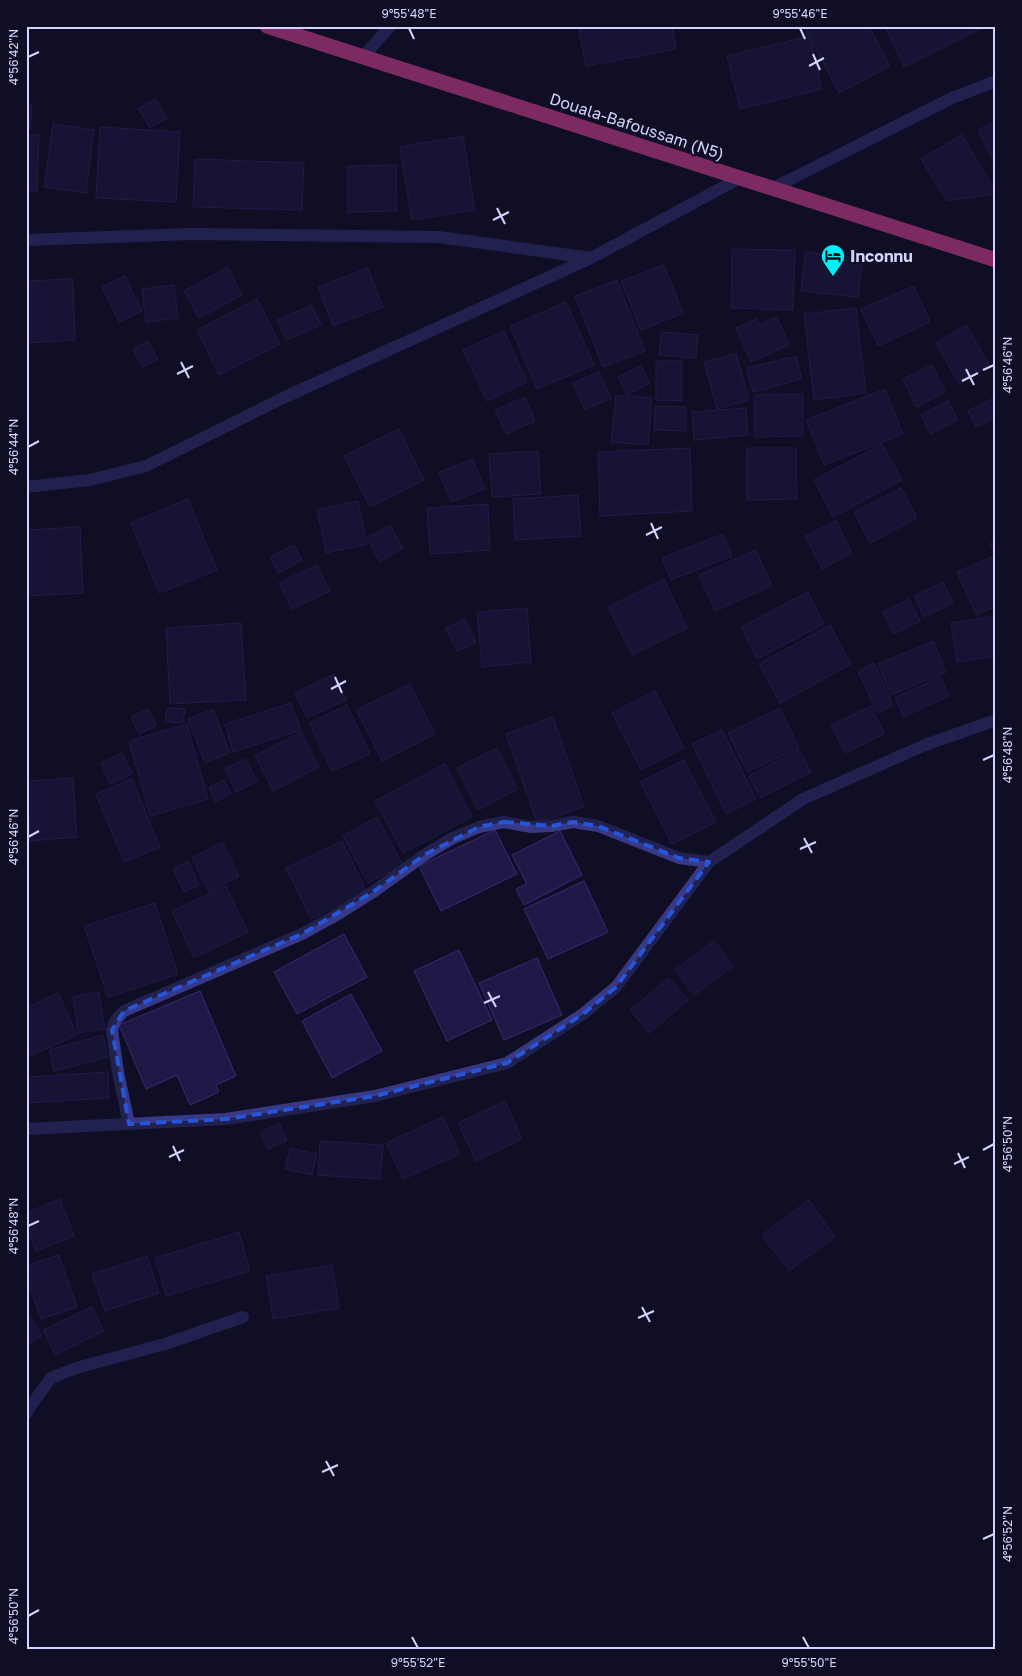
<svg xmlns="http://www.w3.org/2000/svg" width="1022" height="1676" font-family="'Golos Text',sans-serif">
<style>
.building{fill:#201947;stroke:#352a74}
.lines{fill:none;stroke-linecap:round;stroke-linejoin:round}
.street{stroke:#373886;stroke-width:12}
.highway{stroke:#ff4dab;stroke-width:15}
.marked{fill:none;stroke:#2655da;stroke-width:4;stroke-dasharray:10 6;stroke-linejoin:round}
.ticks{fill:none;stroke:#d5d2ff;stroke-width:2}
.labels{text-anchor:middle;stroke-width:4.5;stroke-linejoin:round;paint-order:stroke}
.street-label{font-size:16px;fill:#d5d2ff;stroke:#100e25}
.poi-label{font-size:16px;font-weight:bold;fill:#d5d2ff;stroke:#100e25;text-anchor:start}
.neatline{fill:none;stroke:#d5d2ff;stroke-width:2}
.ticks-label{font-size:12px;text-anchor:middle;fill:#d5d2ff}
</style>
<rect width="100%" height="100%" fill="#100e25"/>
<path class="building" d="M 578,26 L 672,26 L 676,49 L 586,66 Z
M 804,26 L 869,26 L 890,66 L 839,93 Z
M 885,26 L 979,26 L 980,29 L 904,67 Z
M 810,36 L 822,89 L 740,109 L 727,56 Z
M 155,99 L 167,118 L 150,128 L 138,109 Z
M 26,105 L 32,105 L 30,130 L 26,130 Z
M 996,121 L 996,166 L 978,130 Z
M 53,124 L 94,130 L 86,193 L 44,187 Z
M 100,127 L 180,132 L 176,202 L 96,198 Z
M 26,135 L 39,135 L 37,191 L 26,191 Z
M 962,135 L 996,192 L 996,194 L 947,201 L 921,159 Z
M 463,136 L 475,210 L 412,220 L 400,147 Z
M 195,159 L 304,163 L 302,210 L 193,207 Z
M 396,165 L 397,211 L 348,212 L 348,166 Z
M 732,249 L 795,250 L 793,310 L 731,308 Z
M 805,252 L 863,258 L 858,297 L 801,291 Z
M 664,265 L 683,313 L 641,330 L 621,281 Z
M 228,267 L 242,295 L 199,318 L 184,291 Z
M 368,268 L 383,307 L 333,326 L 318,287 Z
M 125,276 L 142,311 L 119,322 L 102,287 Z
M 73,279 L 75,340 L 26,343 L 26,281 Z
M 617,280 L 645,351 L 603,367 L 575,296 Z
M 174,285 L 178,318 L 146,322 L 142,289 Z
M 914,286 L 930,322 L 878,346 L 861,309 Z
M 257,299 L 280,344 L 219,375 L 197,330 Z
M 566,302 L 594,365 L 537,389 L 510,326 Z
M 312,305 L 321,325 L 286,340 L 277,320 Z
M 856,308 L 866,393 L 814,400 L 804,314 Z
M 777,317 L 789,345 L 751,362 L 736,328 L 757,319 L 759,325 Z
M 966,325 L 990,366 L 959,384 L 936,343 Z
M 504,331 L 527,382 L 487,401 L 463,350 Z
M 661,332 L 698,335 L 696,358 L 659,355 Z
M 148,341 L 158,359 L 143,367 L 133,349 Z
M 736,354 L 749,400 L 717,409 L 704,362 Z
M 796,356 L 802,379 L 753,392 L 747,368 Z
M 656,361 L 682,361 L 682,401 L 656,400 Z
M 932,365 L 945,392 L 916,407 L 903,379 Z
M 641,366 L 650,383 L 627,395 L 618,377 Z
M 599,372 L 611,398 L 585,410 L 573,383 Z
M 885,389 L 903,434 L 824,465 L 806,420 Z
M 803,394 L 803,436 L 755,437 L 755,395 Z
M 616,395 L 652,398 L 648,445 L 611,442 Z
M 525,397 L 535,421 L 506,434 L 495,410 Z
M 996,397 L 996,417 L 976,427 L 968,411 Z
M 948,401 L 958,420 L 930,434 L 921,415 Z
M 655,406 L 686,407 L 686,431 L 654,430 Z
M 746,408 L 748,435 L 694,440 L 692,412 Z
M 399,429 L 424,480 L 370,507 L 344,456 Z
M 882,444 L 902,480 L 833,517 L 814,480 Z
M 690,448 L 692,511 L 600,516 L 598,452 Z
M 747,448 L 796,448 L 797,499 L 747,500 Z
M 538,451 L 541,494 L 492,497 L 489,454 Z
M 473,459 L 485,489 L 451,502 L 439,472 Z
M 901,488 L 917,518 L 870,543 L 854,512 Z
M 578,495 L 581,536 L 515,540 L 513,499 Z
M 188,499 L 217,570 L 159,593 L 131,523 Z
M 358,501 L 367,544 L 326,553 L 317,510 Z
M 488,504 L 490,550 L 430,554 L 427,508 Z
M 836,521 L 852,553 L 822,569 L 805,536 Z
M 390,525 L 403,548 L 380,562 L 367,538 Z
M 80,527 L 83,593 L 26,596 L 26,530 Z
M 723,534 L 732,556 L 671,580 L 662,558 Z
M 996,541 L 996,557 L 990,544 Z
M 294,545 L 302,560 L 278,573 L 270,557 Z
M 756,550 L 772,586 L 715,611 L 699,575 Z
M 992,557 L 996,566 L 996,606 L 976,615 L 957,572 Z
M 317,565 L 330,591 L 292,609 L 279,583 Z
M 664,579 L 687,628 L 632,655 L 608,607 Z
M 943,582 L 953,603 L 924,617 L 914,596 Z
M 808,592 L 824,624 L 757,659 L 741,627 Z
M 909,599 L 920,621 L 894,634 L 883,612 Z
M 527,608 L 531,662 L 482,667 L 477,612 Z
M 996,616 L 996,656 L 957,662 L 951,623 Z
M 465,619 L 476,643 L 457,651 L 446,628 Z
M 241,623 L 246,700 L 170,704 L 166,628 Z
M 830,625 L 851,664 L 780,703 L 759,664 Z
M 933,641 L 946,672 L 891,695 L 878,664 Z
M 874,663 L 893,705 L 877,713 L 858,671 Z
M 334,674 L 346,700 L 307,718 L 295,693 Z
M 940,677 L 949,696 L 903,717 L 895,698 Z
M 410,684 L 435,734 L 382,761 L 356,710 Z
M 655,691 L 684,748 L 641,770 L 612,713 Z
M 291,703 L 301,730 L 233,752 L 225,724 Z
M 347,705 L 370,754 L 332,771 L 309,723 Z
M 871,706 L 884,734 L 845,753 L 831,725 Z
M 167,708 L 185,709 L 183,723 L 165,722 Z
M 780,708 L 799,748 L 747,772 L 728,733 Z
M 148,709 L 156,726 L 139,734 L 131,717 Z
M 213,709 L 230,753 L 205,763 L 188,719 Z
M 553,717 L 584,807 L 537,823 L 506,734 Z
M 187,724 L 208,799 L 150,816 L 129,741 Z
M 722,730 L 756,799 L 726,814 L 692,744 Z
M 301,732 L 319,767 L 273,791 L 255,756 Z
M 497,748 L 518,789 L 478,810 L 457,768 Z
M 799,750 L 811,772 L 760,798 L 749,776 Z
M 122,753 L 132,774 L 110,784 L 101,763 Z
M 246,759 L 257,781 L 236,792 L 225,768 Z
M 684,760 L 716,822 L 672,844 L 640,782 Z
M 445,764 L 472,817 L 403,853 L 375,801 Z
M 73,778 L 77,837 L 30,841 L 27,781 Z
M 132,779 L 160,847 L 124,862 L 96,794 Z
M 224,780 L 231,793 L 215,802 L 209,788 Z
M 377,817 L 403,865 L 368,883 L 343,836 Z
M 495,830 L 517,874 L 441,911 L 419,866 Z
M 560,831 L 582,875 L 524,905 L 516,889 L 527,884 L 512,855 Z
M 342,841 L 367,892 L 311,919 L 286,868 Z
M 222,842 L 239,876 L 209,892 L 192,858 Z
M 188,861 L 199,885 L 184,892 L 173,869 Z
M 584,881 L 608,932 L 548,959 L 524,909 Z
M 226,886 L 248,932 L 194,958 L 172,911 Z
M 155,903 L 178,974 L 108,997 L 84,926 Z
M 344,934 L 367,977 L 297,1014 L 274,972 Z
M 714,941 L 733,966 L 694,995 L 675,970 Z
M 459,950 L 492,1020 L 447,1041 L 414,971 Z
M 537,958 L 562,1015 L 504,1040 L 479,983 Z
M 669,978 L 688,1000 L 649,1033 L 630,1010 Z
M 200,991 L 236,1076 L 216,1085 L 219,1092 L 190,1105 L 177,1075 L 146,1089 L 119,1025 Z
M 99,992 L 105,1029 L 78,1033 L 73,997 Z
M 58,993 L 77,1035 L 30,1056 L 26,1047 L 26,1008 Z
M 351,994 L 382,1051 L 332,1078 L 302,1021 Z
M 103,1035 L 108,1057 L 54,1071 L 49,1050 Z
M 108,1072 L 109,1098 L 26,1103 L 26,1077 Z
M 505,1101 L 522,1139 L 476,1161 L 458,1123 Z
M 443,1117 L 460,1154 L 403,1179 L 386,1143 Z
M 279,1123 L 287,1140 L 268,1149 L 260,1133 Z
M 320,1141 L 383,1145 L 380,1179 L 318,1175 Z
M 290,1148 L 317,1154 L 312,1175 L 285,1169 Z
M 60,1199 L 74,1236 L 36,1251 L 26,1227 L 26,1213 Z
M 809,1200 L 835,1237 L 789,1271 L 762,1235 Z
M 239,1232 L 250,1271 L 166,1296 L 155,1258 Z
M 59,1255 L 77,1307 L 41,1319 L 26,1277 L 26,1266 Z
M 147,1256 L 159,1293 L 105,1311 L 92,1274 Z
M 332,1265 L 339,1308 L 273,1319 L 266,1276 Z
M 92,1307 L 104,1331 L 55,1355 L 43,1330 Z
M 26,1310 L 42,1336 L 26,1346 Z"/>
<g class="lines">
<path class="street" d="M 364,56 L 390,26
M 771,189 L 952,98 L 996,81
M 26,240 L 192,234 L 439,237 L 591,258
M 26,487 L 90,480 L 146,466 L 285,397 L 591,258 L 740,178
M 129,1124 L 118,1072 L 112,1030 L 115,1021 L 124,1011 L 302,934 L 340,913 L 373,892 L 426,854 L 453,838 L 479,827 L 504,822 L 531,827 L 551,826 L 573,822 L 598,826 L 679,858 L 709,862
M 26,1129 L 226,1119 L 375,1096 L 507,1063 L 583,1014 L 616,987 L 709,862 L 803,799 L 925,745 L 996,720
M 26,1414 L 32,1404 L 51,1378 L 76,1368 L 165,1344 L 243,1317"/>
<path class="highway" d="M 267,26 L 996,260"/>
</g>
<path d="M0 0H1022V1676H0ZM 504,822 L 551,826 L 573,822 L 598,826 L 679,858 L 709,862 L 616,987 L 583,1014 L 507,1063 L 375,1096 L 226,1119 L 129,1124 L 112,1030 L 124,1011 L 302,934 L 373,892 L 426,854 L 479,827 Z" fill="#100e25" fill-opacity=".55" fill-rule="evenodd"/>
<path class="marked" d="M 504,822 L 551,826 L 573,822 L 598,826 L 679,858 L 709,862 L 616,987 L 583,1014 L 507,1063 L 375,1096 L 226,1119 L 129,1124 L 112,1030 L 124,1011 L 302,934 L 373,892 L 426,854 L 479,827 Z"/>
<path class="ticks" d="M 409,28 L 414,39M 800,28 L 805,39M 813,54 L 820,70M 28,57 L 39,52M 809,66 L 824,58M 497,208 L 505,224M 493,220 L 509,212M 181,362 L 189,378M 966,369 L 974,385M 983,370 L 994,365M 177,374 L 193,366M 962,381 L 978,373M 28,447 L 39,441M 651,523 L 658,539M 646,535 L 662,527M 335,677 L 342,693M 331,689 L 346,681M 983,760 L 994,755M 28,837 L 39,831M 804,838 L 812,853M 800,849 L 816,842M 488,992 L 496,1007M 484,1003 L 500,996M 173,1146 L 180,1161M 983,1150 L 994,1144M 958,1153 L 965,1168M 169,1157 L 184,1150M 954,1164 L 969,1157M 28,1226 L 39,1221M 642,1307 L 650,1322M 638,1318 L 654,1311M 326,1461 L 334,1476M 322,1472 L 338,1465M 983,1539 L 994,1534M 28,1616 L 39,1610M 412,1637 L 418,1648M 803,1637 L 809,1648"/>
<defs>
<g id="hotel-pin" transform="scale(1.25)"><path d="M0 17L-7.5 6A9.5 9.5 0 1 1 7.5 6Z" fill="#00f0fd" stroke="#100e25"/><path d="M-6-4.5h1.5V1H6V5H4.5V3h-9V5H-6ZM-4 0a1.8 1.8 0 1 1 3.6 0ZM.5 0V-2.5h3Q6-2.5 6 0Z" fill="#111"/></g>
</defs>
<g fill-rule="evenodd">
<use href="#hotel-pin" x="833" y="256"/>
</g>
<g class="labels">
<g class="street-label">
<text transform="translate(637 126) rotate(18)" y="6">Douala-Bafoussam (N5)</text>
</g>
<g class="poi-label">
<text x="850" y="262">Inconnu</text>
</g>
</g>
<rect width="1022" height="1676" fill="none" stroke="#100e25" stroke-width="55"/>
<rect x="28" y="28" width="966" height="1620" class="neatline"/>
<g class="ticks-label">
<text x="409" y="18">9°55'48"E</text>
<text x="800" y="18">9°55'46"E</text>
<text transform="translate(14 57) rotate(-90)" y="4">4°56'42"N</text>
<text transform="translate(1008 365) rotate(-90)" y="4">4°56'46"N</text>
<text transform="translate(14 447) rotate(-90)" y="4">4°56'44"N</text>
<text transform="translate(1008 755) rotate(-90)" y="4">4°56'48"N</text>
<text transform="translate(14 837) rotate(-90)" y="4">4°56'46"N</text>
<text transform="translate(1008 1144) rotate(-90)" y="4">4°56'50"N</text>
<text transform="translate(14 1226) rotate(-90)" y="4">4°56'48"N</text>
<text transform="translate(1008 1534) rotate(-90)" y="4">4°56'52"N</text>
<text transform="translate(14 1616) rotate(-90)" y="4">4°56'50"N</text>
<text x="418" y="1667">9°55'52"E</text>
<text x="809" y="1667">9°55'50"E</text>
</g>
</svg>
